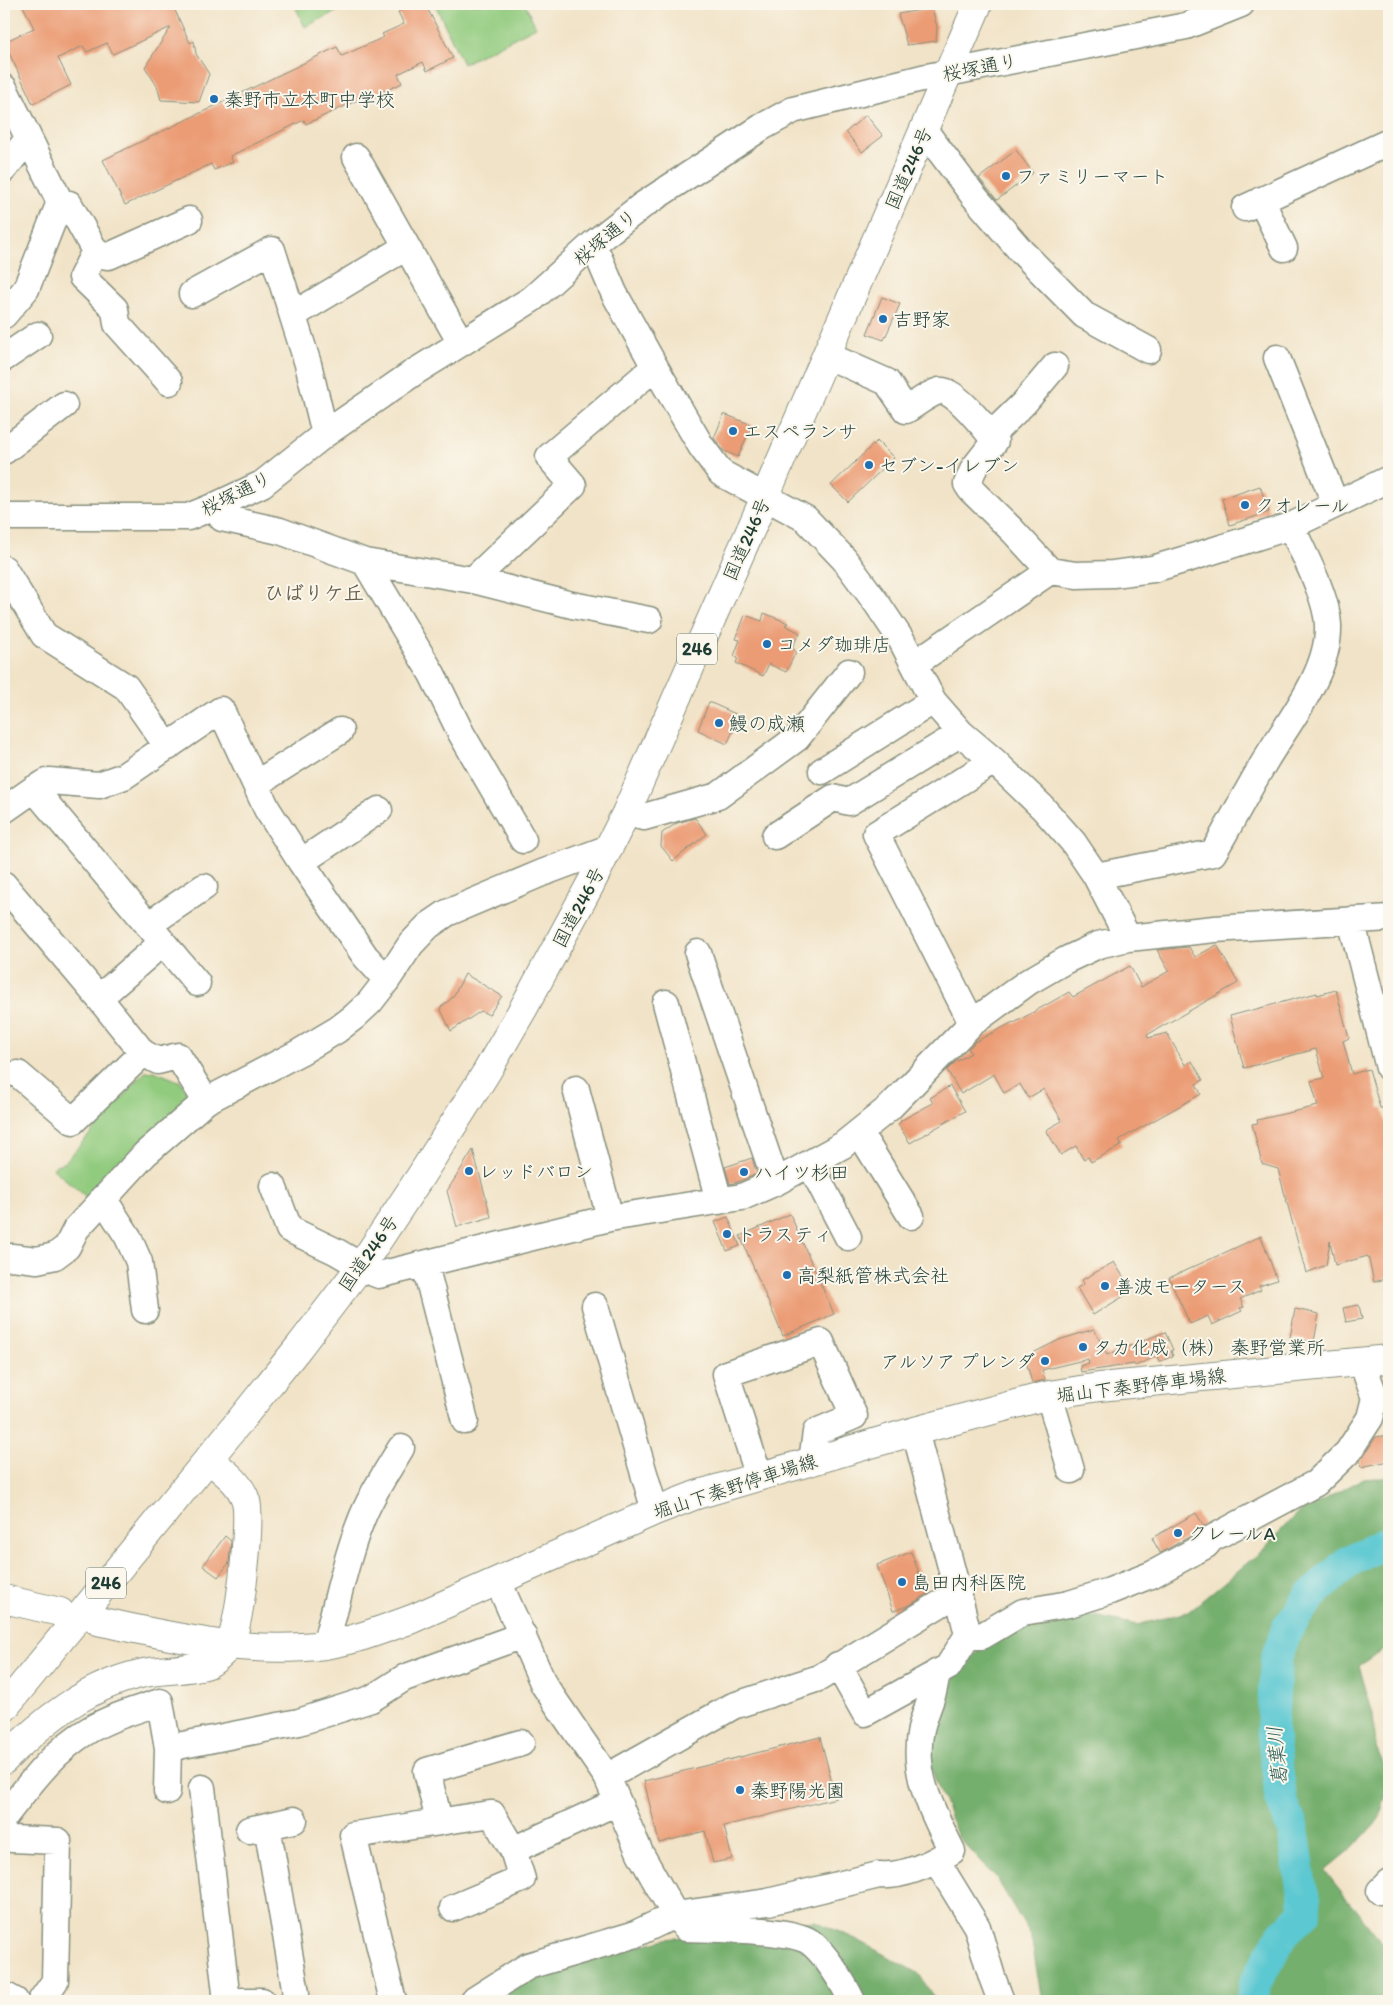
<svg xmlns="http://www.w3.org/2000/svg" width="1393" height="2005" font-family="Itim,'Klee One',sans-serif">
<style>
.green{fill:#91cb7e;stroke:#588459}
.forest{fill:#74af6d;stroke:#4a7650}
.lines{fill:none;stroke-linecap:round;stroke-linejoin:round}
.river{stroke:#5bc8d1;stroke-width:32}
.building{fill:#eb9c75}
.minor-casing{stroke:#88907e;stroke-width:29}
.major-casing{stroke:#88907e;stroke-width:30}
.highway-casing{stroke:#88907e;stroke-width:30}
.minor{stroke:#fff;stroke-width:26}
.major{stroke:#fff;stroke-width:28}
.highway{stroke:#fff;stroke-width:28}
.poi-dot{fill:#1f6fb2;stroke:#fbf7ec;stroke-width:2}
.labels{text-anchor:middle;stroke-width:4;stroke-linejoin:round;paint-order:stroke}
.shield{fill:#fbf7ec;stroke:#61756b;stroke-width:1}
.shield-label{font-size:18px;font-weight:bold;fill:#1f3d34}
.street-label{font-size:19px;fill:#1f3d34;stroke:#fbf7ec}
.poi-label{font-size:19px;fill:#1f3d34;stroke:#fbf7ec;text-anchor:start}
.neighbourhood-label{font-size:20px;font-weight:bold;fill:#665e4b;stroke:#fbf7ec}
.water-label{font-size:20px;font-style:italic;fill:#2e605b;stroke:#fbf7ec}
</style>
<rect width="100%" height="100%" fill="#fbf7ec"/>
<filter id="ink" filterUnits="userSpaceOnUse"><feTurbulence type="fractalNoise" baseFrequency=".02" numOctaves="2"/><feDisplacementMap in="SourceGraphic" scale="10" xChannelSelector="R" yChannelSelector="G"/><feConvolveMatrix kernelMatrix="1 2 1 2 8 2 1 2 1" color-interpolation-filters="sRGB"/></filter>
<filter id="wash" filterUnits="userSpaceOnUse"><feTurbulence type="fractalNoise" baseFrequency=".0096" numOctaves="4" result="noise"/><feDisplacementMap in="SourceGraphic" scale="20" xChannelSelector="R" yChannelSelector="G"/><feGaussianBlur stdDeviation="1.12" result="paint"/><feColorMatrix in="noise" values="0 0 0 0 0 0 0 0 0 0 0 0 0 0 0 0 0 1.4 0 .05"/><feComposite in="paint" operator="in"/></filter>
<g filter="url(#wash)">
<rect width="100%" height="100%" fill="#f1e3c7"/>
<path class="green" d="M 294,4 L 352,4 L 305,27 Z
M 435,4 L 525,4 L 536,27 L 463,64 Z
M 154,1071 L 181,1082 L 191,1099 L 90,1200 L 53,1169 L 56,1165 L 65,1162 L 145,1072 Z"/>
<path class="forest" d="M 1389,1477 L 1389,1646 L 1359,1666 L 1373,1714 L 1376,1747 L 1389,1777 L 1389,1782 L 1379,1819 L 1352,1849 L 1325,1871 L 1389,1952 L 1389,2001 L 1042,2001 L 1031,1936 L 997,1879 L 958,1837 L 930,1766 L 933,1716 L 955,1676 L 985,1643 L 1042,1615 L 1095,1616 L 1137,1625 L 1188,1612 L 1263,1550 L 1296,1514 L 1363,1479 Z
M 815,1921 L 858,1940 L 919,1974 L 936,2001 L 497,2001 L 540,1971 L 666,1939 Z"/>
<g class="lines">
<path class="river" d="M 1253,2001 L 1255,1983 L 1283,1934 L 1306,1912 L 1293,1830 L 1281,1798 L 1272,1728 L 1276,1659 L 1287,1629 L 1311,1596 L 1349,1561 L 1389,1541"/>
</g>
<g id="blocks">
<path class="building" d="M 22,4 L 172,4 L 190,43 L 194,41 L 196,54 L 209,74 L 199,102 L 161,100 L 157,86 L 145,67 L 171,27 L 113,54 L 107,43 L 87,52 L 83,46 L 58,58 L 71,85 L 33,104 L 4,42 L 34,28 Z
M 414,4 L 425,4 L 453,58 L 427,71 L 423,62 L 398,74 L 402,83 L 360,103 L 358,100 L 306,124 L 304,120 L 230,156 L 233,162 L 214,170 L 211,164 L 125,205 L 103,160 L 337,47 L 342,56 L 384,37 L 382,34 L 404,24 L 398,12 Z
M 932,8 L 937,27 L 936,41 L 907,45 L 898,14 Z
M 866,115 L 883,136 L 862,152 L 846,132 Z
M 1016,150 L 1033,173 L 997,200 L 979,178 Z
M 882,297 L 900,304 L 884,340 L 867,334 Z
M 724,414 L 752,425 L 738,457 L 724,451 L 714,438 Z
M 877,441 L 894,458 L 848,502 L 831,485 Z
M 1260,486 L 1269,512 L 1230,525 L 1222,499 Z
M 764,613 L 788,623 L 785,625 L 800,633 L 792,647 L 796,652 L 786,672 L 769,664 L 763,676 L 736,663 L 738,658 L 734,656 L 740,640 L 736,639 L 745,615 L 762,621 Z
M 709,702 L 740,716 L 727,744 L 698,730 Z
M 695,818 L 707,834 L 673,861 L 661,846 L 662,833 L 677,823 Z
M 1217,945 L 1238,983 L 1147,1035 L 1148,1038 L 1167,1033 L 1185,1065 L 1192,1061 L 1203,1080 L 1196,1084 L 1201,1094 L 1119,1140 L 1122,1145 L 1091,1162 L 1088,1157 L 1083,1159 L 1076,1146 L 1061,1155 L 1046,1130 L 1062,1121 L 1044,1089 L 1028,1098 L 1020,1084 L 1004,1093 L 994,1074 L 961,1094 L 947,1070 L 954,1063 L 971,1053 L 968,1049 L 975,1042 L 1013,1022 L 1014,1023 L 1069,992 L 1073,997 L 1130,966 L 1141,987 L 1169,971 L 1157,950 L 1189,947 L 1195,957 Z
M 465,974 L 502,996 L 489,1015 L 481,1011 L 451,1031 L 440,1008 L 453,997 Z
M 1336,990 L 1349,1038 L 1343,1041 L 1352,1074 L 1369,1069 L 1380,1108 L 1383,1108 L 1389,1134 L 1389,1278 L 1374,1282 L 1368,1256 L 1335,1265 L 1330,1241 L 1326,1265 L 1306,1273 L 1278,1169 L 1262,1164 L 1252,1124 L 1258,1123 L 1257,1120 L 1318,1106 L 1311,1081 L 1324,1078 L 1316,1049 L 1244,1068 L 1230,1016 L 1317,993 L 1317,995 Z
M 950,1086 L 965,1111 L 910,1143 L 898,1124 L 901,1122 L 900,1121 L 933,1103 L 930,1098 Z
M 473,1150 L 491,1217 L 457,1227 L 447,1191 Z
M 752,1158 L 757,1174 L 738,1182 L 730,1184 L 725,1167 Z
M 790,1214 L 834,1314 L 783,1336 L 740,1236 Z
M 728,1217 L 740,1246 L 727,1251 L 715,1222 Z
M 1261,1236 L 1277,1280 L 1259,1286 L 1261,1290 L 1240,1299 L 1244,1307 L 1240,1308 L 1242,1311 L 1212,1325 L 1208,1316 L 1190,1324 L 1169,1278 Z
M 1114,1262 L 1132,1291 L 1093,1315 L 1077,1288 L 1084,1284 L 1082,1280 Z
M 1359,1305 L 1362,1319 L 1346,1322 L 1343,1308 Z
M 1295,1309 L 1319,1314 L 1314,1342 L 1290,1338 Z
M 1094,1329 L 1107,1355 L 1165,1332 L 1173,1350 L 1171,1351 L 1173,1356 L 1159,1362 L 1157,1356 L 1135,1366 L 1134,1364 L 1081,1372 L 1080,1366 L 1089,1363 L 1088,1359 L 1042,1370 L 1045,1380 L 1032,1383 L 1025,1357 L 1059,1340 Z
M 1389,1435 L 1389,1461 L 1361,1467 L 1360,1461 L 1376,1437 Z
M 1196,1513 L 1204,1526 L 1196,1533 L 1160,1553 L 1152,1538 Z
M 225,1536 L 231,1541 L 229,1563 L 218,1577 L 203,1566 Z
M 911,1552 L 927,1594 L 910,1605 L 893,1611 L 877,1565 Z
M 820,1737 L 836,1798 L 724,1826 L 732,1859 L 713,1863 L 705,1831 L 659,1843 L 644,1781 Z"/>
</g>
</g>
<g filter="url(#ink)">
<use href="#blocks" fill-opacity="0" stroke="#88907e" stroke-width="1"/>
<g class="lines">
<g class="minor-casing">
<path id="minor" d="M 4,88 L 60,202 L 26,289 L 4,315
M 924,130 L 973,195 L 1021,251 L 1084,315 L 1148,350
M 356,157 L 461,343
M 4,169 L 28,139
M 1261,200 L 1284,248
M 60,202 L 69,204 L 95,251 L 101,255 L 109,256 L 189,220
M 1245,208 L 1389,142
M 593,244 L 614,293 L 655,367 L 701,446 L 721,473 L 806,519 L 844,559 L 878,605 L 902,641 L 933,701 L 961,733 L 994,761 L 1042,807 L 1073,842 L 1096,876 L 1128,938
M 95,251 L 82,277 L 115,309 L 117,324 L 169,382
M 192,294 L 272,250 L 308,364 L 325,434
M 293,315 L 406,247
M 826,355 L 887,382 L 906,410 C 916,404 928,394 939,391 C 953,387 987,430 995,441 L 974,468 L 967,484 L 971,490 L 1012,530 L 1050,571 L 1076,575 L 1113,574 L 1153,569 L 1193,557 L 1291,526 L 1389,479
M 4,358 L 38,335
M 1277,358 L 1335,503
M 991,435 L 1024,403 L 1055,366
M 4,451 L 64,405
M 215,506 L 222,518 L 280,531 L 365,562 L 473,580 L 572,605 L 649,620
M 4,517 L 188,517 L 215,506 L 262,484 L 325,434 L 413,373 L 532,299 L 593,244 L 643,205 L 762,127 L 793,110 L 922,78 L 1186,26 L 1241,4
M 365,562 L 432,674 L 461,733 L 523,840
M 4,569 L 44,635 L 126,687 L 168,747
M 473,580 L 573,485 L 549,457 L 655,367
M 914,664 L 1050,571
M 822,771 L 933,701
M 256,784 L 340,731
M 34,789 L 49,781 L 99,785 L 124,776 L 221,710 L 267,809 L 301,862 L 365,956 L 387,980
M 4,810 L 34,789 L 197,983
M 626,813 L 644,817 L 718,796 L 797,738 L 849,672
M 775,836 L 833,798 L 849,802 L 961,733
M 301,862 L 379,810
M 1096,876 L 1213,853 C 1231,823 1247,791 1265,761 C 1288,722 1330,672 1328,625 C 1327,596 1303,553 1291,526
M 4,885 L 99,998 L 143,1053 L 158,1061 L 178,1056 L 206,1101
M 1351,920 L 1389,1068
M 148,925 L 204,887
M 698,953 L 776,1182
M 99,998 L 162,943
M 666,1003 L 719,1201
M 972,1023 L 876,834 L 994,761
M 18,1074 L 73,1121 L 143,1053
M 576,1089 L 610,1218
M 859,1132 L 911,1216
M 810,1164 L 848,1237
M 273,1186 L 289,1229 L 337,1252 L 371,1272 L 379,1275 L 610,1218 L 742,1197 L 776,1182 L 843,1145 L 889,1108 L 972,1023 L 1028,982 L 1066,960 L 1098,945 L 1128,938 L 1215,929 L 1389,918
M 103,1198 L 128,1237 L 139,1262 L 145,1310
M 4,1258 L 12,1257 L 37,1260 L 55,1256 L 67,1247 L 76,1229 L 145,1154 L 206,1101 L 300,1052 L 337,1030 L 354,1017 L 370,1002 L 387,980 L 411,944 L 428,926 L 447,913 L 542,873 L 609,848
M 425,1265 L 465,1421
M 595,1306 L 655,1511
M 1049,1395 L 1071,1470
M 759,1477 L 726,1374 L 821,1342 L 854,1416 L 816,1432 L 812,1461
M 498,1581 L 544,1685 L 607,1777 L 640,1853 L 675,1915 L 686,1928 C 714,1929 789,1928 810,1942 C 825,1953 844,1984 852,2001
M 968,1635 L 982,1636 L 1023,1612 L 1069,1604 L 1110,1591 L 1153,1574 L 1206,1545 L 1211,1539 L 1316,1483 L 1348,1452 L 1370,1418 L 1375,1398 L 1362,1362
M 325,1645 C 337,1605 344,1564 359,1526 C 369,1498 386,1473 401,1448
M 838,1665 L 865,1713 L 948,1667 L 968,1635 L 958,1593 L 915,1431
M 607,1777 L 733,1706 L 819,1678 L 958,1593
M 202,1788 L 227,2001
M 167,1791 L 168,1748
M 4,1817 C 29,1785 53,1751 89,1730 C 111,1717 136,1710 160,1702 L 168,1748 L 299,1722 L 371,1699 L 404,1678 L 523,1635
M 439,1821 L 427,1771 L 521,1743
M 267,1826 L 296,1993 L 293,2001
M 249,1830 L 294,1820
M 4,1834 L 11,1839 L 58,1841 L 55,1981 L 41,2001
M 513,1850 L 617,1802
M 936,1860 L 977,1927 L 992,1977 L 1001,2001
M 1380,1891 L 1389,1882
M 4,1995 L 15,2001
M 224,2001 L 262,2001
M 393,2001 L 353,1835 C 400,1829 446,1820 492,1814 L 513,1850 L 522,1879 L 453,1908
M 473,2001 L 528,1966 L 633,1935 L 675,1915 L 768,1902 L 879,1875 C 904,1877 931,1864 952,1851 C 933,1812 911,1774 921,1729 C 925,1710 936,1693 936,1673"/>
</g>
<g class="major-casing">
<path id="major" d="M 4,1599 L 60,1612
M 98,1621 C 173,1637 247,1655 324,1645 C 354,1641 384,1629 412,1619 L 655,1511 L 696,1495 L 915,1431 L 1049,1395 L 1099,1387 L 1389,1359"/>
</g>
<g class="highway-casing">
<path id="highway" d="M 4,1708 L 238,1423 L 299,1347 L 361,1266 L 420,1177 L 486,1073 L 523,1009 L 590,885 L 626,813 L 765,497 L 978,4
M 4,1760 C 43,1720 88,1685 144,1673 C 158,1670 197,1669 208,1664 C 214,1661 224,1652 228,1647 C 240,1632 251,1521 246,1501 C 240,1482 223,1471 209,1459"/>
</g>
<use href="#minor" class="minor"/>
<use href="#major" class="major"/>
<use href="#highway" class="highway"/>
</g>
</g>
<g class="poi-dot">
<circle cx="214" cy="99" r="5"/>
<circle cx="1006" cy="176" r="5"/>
<circle cx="883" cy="319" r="5"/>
<circle cx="733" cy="431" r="5"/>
<circle cx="869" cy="465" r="5"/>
<circle cx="1245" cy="505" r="5"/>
<circle cx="767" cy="644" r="5"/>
<circle cx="719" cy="723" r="5"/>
<circle cx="469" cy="1171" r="5"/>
<circle cx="744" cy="1172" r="5"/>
<circle cx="727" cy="1234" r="5"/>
<circle cx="787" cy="1275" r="5"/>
<circle cx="1105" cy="1286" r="5"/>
<circle cx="1083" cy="1347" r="5"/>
<circle cx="1045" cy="1361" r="5"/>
<circle cx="1178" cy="1533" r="5"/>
<circle cx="902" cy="1582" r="5"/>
<circle cx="740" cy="1790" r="5"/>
</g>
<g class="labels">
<g class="shield">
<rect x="677" y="633.5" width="40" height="31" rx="4"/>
<rect x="86" y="1567.5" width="40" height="31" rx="4"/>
</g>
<g class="shield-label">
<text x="697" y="655">246</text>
<text x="106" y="1589">246</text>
</g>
<g class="street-label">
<text transform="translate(980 67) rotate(-11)" y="7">桜塚通り</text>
<text transform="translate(908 168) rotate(-66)" y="7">国道246号</text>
<text transform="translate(605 237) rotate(-40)" y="7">桜塚通り</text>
<text transform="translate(236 493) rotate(-27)" y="7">桜塚通り</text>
<text transform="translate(746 539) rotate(-66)" y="7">国道246号</text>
<text transform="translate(578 907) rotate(-62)" y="7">国道246号</text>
<text transform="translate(368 1253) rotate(-55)" y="7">国道246号</text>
<text transform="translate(1141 1385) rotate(-7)" y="7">堀山下秦野停車場線</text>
<text transform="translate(735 1486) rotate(-18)" y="7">堀山下秦野停車場線</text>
</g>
<g class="poi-label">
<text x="224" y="106">秦野市立本町中学校</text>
<text x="1016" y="183">ファミリーマート</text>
<text x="893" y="326">吉野家</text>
<text x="743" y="438">エスペランサ</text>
<text x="879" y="472">セブン-イレブン</text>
<text x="1255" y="512">クオレール</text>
<text x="777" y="651">コメダ珈琲店</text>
<text x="729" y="730">鰻の成瀬</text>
<text x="479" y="1178">レッドバロン</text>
<text x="754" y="1179">ハイツ杉田</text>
<text x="737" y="1241">トラスティ</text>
<text x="797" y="1282">高梨紙管株式会社</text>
<text x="1115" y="1293">善波モータース</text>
<text x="1093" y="1354">タカ化成（株） 秦野営業所</text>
<text x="1035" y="1368" text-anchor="end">アルソア プレンダ</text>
<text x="1188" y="1540">クレールA</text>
<text x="912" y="1589">島田内科医院</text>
<text x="750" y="1797">秦野陽光園</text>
</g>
<g class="neighbourhood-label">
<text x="314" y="600">ひばりケ丘</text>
</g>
<g class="water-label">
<text transform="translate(1277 1756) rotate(-96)" y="7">葛葉川</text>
</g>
</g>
<rect width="1393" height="2005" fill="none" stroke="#fbf7ec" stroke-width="20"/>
</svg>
